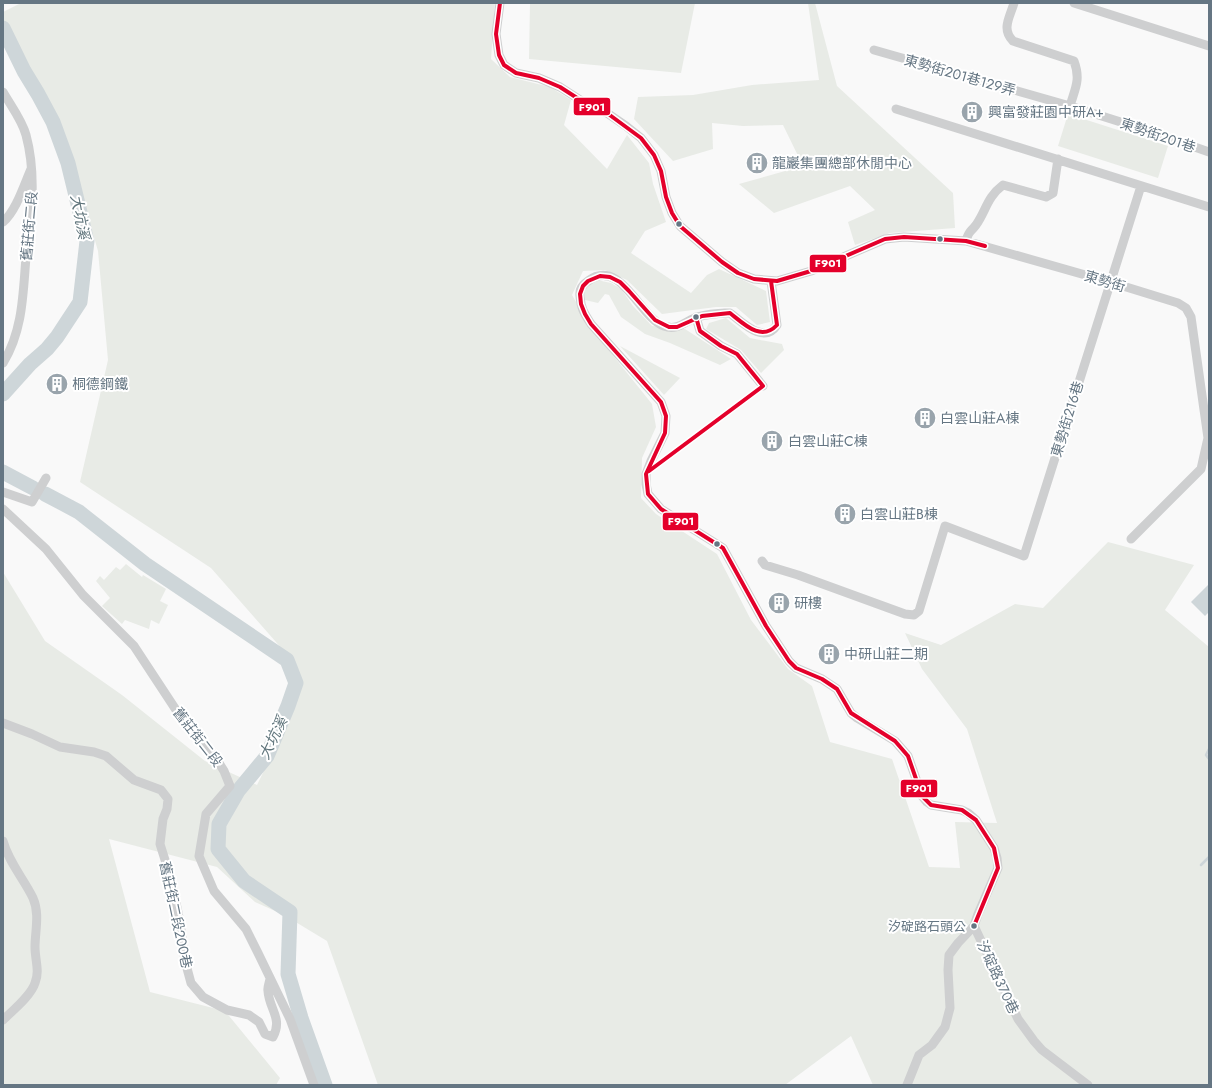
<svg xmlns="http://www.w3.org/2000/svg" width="1212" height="1088" font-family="Jost,'Noto Sans TC',sans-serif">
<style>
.green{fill:#e8ebe6}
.water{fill:#ced6d9}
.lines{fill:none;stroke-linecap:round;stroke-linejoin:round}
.stream{stroke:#ced6d9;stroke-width:2.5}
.river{stroke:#ced6d9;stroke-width:15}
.minor{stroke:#cecfd0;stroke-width:9}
.bus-1-casing{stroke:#fff;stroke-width:7}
.bus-1{stroke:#e4002b;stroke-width:4}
.bus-dot{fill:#657683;stroke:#fff;stroke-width:1.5}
.labels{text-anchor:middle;stroke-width:4;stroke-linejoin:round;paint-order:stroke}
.bus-label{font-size:13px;fill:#657683;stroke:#fff;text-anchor:end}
.street-label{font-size:14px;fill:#657683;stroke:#fff}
.poi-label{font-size:14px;fill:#657683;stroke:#fff;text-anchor:start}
.water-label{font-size:15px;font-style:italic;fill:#60757c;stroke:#fff}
.line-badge{stroke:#fff;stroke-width:1.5}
.badge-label{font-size:11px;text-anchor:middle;font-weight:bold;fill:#fff}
</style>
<rect width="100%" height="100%" fill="#f9f9f9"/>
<path class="green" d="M 21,3 L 495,3 L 491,59 L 510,77 L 550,87 L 571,100 L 564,125 L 607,169 L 627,135 L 649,163 L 653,184 L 666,222 L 645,231 L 631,253 L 691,293 L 707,275 L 719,269 L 766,291 L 770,322 L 757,325 L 736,307 L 716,307 L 662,314 L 627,280 L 605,270 L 583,271 L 572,295 L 591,328 L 652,404 L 656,427 L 642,458 L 641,498 L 656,514 L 717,554 L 751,620 L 788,669 L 812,686 L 830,742 L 892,759 L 929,867 L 960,868 L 955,822 L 997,823 L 967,729 L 922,669 L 905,633 L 941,645 L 1015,604 L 1043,608 L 1108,542 L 1194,565 L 1165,610 L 1209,647 L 1209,1085 L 873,1085 L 851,1036 L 785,1085 L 378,1085 L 327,941 L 284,915 L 255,902 L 217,867 L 109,839 L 150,992 L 225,1011 L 280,1078 L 276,1085 L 3,1085 L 3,572 L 45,641 L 122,695 L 205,761 L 257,785 L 293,712 L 290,658 L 211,568 L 80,482 L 108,360 L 98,251 L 78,182 L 33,85 L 3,33 L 3,12 Z
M 530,3 L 695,3 L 681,73 L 529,59 Z
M 808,3 L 815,3 L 837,86 L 953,193 L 955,228 L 890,233 L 855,245 L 848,222 L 875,210 L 850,186 L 774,213 L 739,184 L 803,166 L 783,125 L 743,126 L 712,123 L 713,149 L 673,161 L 634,119 L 638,97 L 693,95 L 752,85 L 819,80 Z
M 1068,114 L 1168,146 L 1158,178 L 1058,146 Z
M 597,280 L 611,283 L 621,289 L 633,306 L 652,326 L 685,329 L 731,359 L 720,365 L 670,343 L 645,334 L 621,317 L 609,295 L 605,294 L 598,303 L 585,300 L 584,292 L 589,282 Z
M 726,318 L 750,338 L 782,344 L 784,350 L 761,373 L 741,350 L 706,329 L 709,323 Z
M 620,346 L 680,378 L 664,395 Z
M 126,564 L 142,577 L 143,575 L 166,589 L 160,601 L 168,605 L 159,624 L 151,620 L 149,629 L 125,620 L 122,624 L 102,606 L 110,598 L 96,581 L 100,576 L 104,580 L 116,567 L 120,570 Z"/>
<path class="water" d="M 1209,584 L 1209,612 L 1205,616 L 1191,602 Z"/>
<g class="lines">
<path class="stream" d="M 1209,749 L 1206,755 L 1209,759
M 1201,865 L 1209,857"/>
<path class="river" d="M 3,28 L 24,71 L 38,94 L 53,122 L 68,163 L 87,241 L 80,302 L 57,337 L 47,349 L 30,364 L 3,394
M 3,472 L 33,488
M 45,494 L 79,512 L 145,564 L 287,660 L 296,683 L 288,706 L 267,756 L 238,791 L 219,824 L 218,849 L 244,881 L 290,912 L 288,974 L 301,1018 L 325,1085"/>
<path class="minor" d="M 500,3 L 496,34 L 499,55 L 504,65 L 516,73 L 539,78 L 560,87 L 588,105 L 607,113 L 626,126 L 641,138 L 654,155 L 661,171 L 666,197 L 672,213 L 680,226 L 722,262 L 738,273 L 754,279 L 777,281 L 811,271 L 885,239 L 904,237 L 966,241 L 1110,282 L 1178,303 L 1186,308 L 1191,317 L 1208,438 L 1201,469 L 1131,539
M 1014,3 C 1010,17 1001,29 1013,41 L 1074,61 C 1081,80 1075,88 1070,106 L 1146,130 L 1209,152
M 1074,3 L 1209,46
M 874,50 L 1070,106
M 3,92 C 11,106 22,120 26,135 C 37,176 31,216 26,257 C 23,293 23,331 3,363
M 896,109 L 1209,207
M 3,222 C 16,211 24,185 31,169
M 966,241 C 969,230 970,233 976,225 C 986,211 987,197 1003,185 L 1046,197 L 1053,193 L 1058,159
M 771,281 L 777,325 C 764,345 742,322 730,313 L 725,313 C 716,314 704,314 695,318 C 684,322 677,331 664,326 C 639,317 621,257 588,281 C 582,285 579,289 580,296 C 581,309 584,313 591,324 L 661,402 L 666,416 L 665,433 L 651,461 L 646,474 L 646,484 L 648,494 L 661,509 L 723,548 L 766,626 L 789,661 L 796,668 L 822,679 L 837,689 L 851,713 L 857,718 L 895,741 L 908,756 L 922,796 L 927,802 L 931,805 L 962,810 L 968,813 L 976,820 L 994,848 L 997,858 L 998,868 L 978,914 L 974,926 L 958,943 L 949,955 L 948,970 L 950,1008 L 945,1027 L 932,1045 L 919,1055 L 907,1085
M 696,317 L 700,331 L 721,346 L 737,354 L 763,386
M 3,492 L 32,502 L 46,478
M 3,509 L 46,549 L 83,595 L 134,646 L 180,716 L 214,755 L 224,771 L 230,786 L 206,814 L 199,856 L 214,891 L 246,929 L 258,953 L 290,1019 L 314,1085
M 762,561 L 765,565 L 798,575 L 905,614 L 914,615 L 919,611 L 945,526 L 1024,556 L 1141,186
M 3,723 L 32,734 L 60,747 L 94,752 L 106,756 L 134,780 L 161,790 L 168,799 L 167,809 L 163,819 L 160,844 L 171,879 L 180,922 L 185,961 L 191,983 L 203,997 L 227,1010 L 249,1015 L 259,1022 L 265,1034 L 273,1037 C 283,1018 269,1009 268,991 C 267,987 270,982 270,978
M 3,841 C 9,863 24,879 33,898 C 40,914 35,931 35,947 C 35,960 40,971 35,983 C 31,996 12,1011 3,1020
M 974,926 L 1018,1019 L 1034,1041 L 1042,1050 L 1088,1085"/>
<g class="bus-1-casing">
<path id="bus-1" d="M 500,3 L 496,34 L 499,55 L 504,65 L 516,73 L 539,78 L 560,87 L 588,105 L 607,113 L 641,138 L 654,155 L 661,171 L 666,197 L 672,213 L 680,226 L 722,262 L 738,273 L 754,279 L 777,281 L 811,271 L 885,239 L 904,237 L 966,241 L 985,246
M 771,281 L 777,325 C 761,342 744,324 730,313 L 702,316 L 677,327 L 669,327 L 655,320 L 629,291 L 620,282 L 610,277 L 600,276 L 588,281 L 583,286 L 580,294 L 581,304 L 585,314 L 591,324 L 661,402 L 666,416 L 665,433 L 646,474 L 648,494 L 661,509 L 723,548 L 766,626 L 789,661 L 796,668 L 822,679 L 837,689 L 851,713 L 895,741 L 908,756 L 922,796 L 931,805 L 962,810 L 976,820 L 994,848 L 998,868 L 974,926
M 649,471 L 763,386 L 737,354 L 721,346 L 700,331 L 696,317"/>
</g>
<use href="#bus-1" class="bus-1"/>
</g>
<defs>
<g id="building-disc" transform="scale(1.15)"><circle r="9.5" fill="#99a4ac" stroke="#fff"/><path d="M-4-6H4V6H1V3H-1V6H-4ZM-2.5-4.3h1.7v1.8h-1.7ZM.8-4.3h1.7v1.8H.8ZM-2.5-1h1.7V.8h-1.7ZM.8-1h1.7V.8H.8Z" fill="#fff"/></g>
</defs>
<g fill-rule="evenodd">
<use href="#building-disc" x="972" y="112"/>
<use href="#building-disc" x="757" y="163"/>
<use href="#building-disc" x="57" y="384"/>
<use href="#building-disc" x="925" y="418"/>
<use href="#building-disc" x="772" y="441"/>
<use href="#building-disc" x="845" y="514"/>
<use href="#building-disc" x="779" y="603"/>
<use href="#building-disc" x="829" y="654"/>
</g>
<g class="bus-dot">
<circle cx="679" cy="224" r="3.5"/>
<circle cx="940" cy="239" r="3.5"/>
<circle cx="696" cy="317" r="3.5"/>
<circle cx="717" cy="544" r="3.5"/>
<circle cx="974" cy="926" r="3.5"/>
</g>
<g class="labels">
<g class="bus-label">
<text x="966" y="931">汐碇路石頭公</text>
</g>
<g class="street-label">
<text transform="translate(960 75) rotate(16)" y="5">東勢街201巷129弄</text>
<text transform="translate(1158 135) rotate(19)" y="5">東勢街201巷</text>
<text transform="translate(29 226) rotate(-85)" y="5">舊莊街二段</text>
<text transform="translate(1105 281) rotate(17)" y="5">東勢街</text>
<text transform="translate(1067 419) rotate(-73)" y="5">東勢街216巷</text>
<text transform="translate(198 737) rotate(52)" y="5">舊莊街二段</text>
<text transform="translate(176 915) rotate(78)" y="5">舊莊街二段200巷</text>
<text transform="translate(998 977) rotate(65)" y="5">汐碇路370巷</text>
</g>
<g class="poi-label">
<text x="988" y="117">興富發莊園中研A+</text>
<text x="772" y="168">龍巖集團總部休閒中心</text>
<text x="72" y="389">桐德鋼鐵</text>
<text x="940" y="423">白雲山莊A棟</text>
<text x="788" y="446">白雲山莊C棟</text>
<text x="860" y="519">白雲山莊B棟</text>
<text x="794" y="608">研樓</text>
<text x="844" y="659">中研山莊二期</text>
</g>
<g class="water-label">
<text transform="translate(80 217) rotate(79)" y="5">大坑溪</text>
<text transform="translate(273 738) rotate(-64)" y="5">大坑溪</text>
</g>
</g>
<g class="line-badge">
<rect x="573" y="97" width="38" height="19" rx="4" fill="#e4002b"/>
<rect x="809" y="254" width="38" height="19" rx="4" fill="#e4002b"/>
<rect x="662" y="512" width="37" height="19" rx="4" fill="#e4002b"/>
<rect x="900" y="779" width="38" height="19" rx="4" fill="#e4002b"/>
</g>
<g class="badge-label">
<text x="592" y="111">F901</text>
<text x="828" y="267">F901</text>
<text x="681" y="525">F901</text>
<text x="919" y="792">F901</text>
</g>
<rect width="1212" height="1088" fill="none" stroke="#657683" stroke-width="8"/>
</svg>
